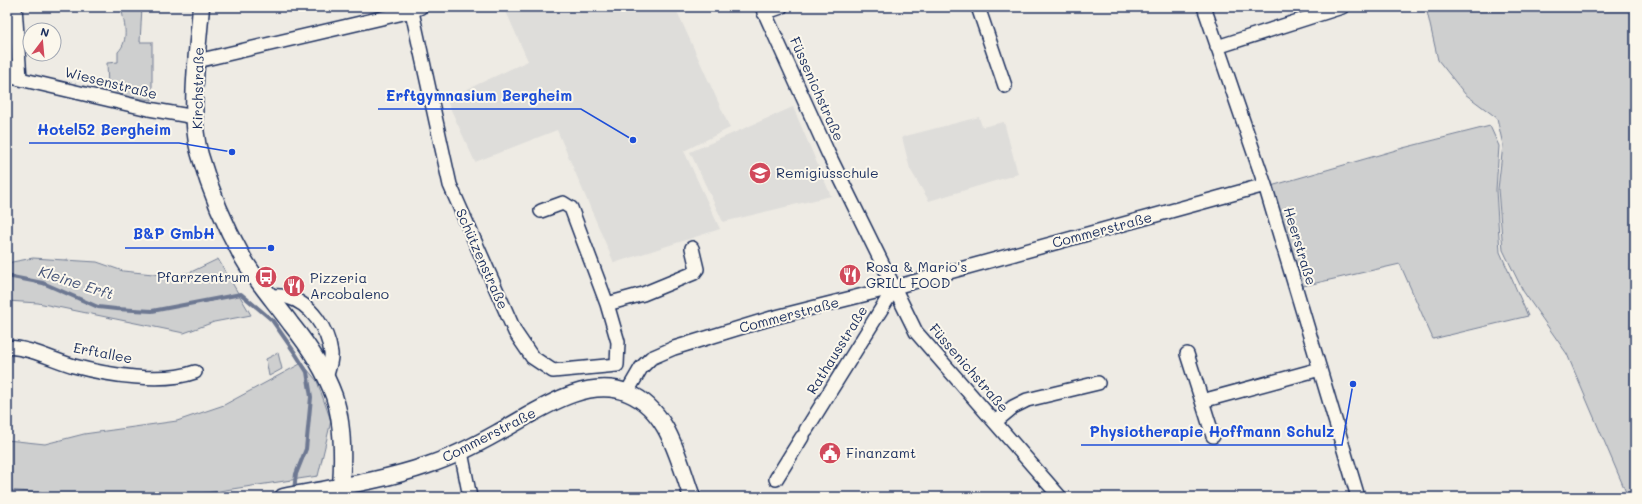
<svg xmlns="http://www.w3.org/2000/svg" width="1642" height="504" font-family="Mali,sans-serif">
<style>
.built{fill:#deddda}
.green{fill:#cecfcf;stroke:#747f96}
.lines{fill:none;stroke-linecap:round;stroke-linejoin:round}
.stream{stroke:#6d7892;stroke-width:4}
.minor-casing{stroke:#1b2f5e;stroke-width:16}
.major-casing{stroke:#1b2f5e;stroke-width:19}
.minor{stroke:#fbf7ec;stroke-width:13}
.major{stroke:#fbf7ec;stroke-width:16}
.labels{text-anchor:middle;stroke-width:4;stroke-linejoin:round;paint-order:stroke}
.street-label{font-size:14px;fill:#1b2f5e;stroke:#fbf7ec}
.poi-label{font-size:14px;fill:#1b2f5e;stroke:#fbf7ec;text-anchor:start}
.water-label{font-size:15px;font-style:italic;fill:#445378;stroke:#fbf7ec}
.leader{fill:none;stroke:#1d4ed8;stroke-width:1.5}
.callout-dot{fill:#1d4ed8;stroke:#fbf7ec;stroke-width:1.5}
.callout-label{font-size:15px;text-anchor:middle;font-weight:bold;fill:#1d4ed8;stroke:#fbf7ec;stroke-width:4;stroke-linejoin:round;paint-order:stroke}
</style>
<rect width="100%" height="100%" fill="#eeebe4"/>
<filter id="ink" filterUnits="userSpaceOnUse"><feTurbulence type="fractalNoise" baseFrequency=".025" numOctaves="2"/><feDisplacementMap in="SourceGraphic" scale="8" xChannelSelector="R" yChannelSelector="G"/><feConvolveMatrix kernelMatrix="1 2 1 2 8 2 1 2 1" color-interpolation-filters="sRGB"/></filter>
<g filter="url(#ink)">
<path class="built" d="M 504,7 L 675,7 L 730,128 L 684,151 L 720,229 L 614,263 L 557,130 L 475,162 L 446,99 L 528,61 Z
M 793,107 L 831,196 L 723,222 L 690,152 Z
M 979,117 L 982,127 L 1004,122 L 1018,174 L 929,201 L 910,169 L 902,137 Z"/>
<path class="green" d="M 121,7 L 142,7 L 140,42 L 152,42 L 152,100 L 128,97 L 108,88 L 107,63 L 118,62 L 118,52 C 130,40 124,22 121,7 Z
M 1426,7 L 1635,7 L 1635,497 L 1628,497 L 1567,354 L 1523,291 L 1503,250 L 1498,189 L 1503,145 L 1497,118 L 1465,94 L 1438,60 Z
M 1490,126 L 1499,146 L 1496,190 L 1500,252 L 1528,316 L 1433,339 L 1400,264 L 1303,286 L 1271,186 L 1403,148 Z
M 33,258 L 97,262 L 123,271 L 163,275 L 189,273 L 218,259 L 251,315 L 214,322 L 184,333 L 38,303 L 7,301 L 7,263 Z
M 278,353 L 282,369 L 269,376 L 266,359 Z
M 302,363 L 317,381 L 331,421 L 318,476 L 179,497 L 90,497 L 7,490 L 7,440 L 45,444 L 84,434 L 177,421 L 224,405 Z"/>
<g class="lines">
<path class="stream" d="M 7,276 L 43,283 L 98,307 L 116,309 L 152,311 L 241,294 L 272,320 L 295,353 L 307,372 L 311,397 L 306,449 L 296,474 L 294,490"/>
<g class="minor-casing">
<path id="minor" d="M 15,7 L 20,78
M 411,7 L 450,185 L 515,332 L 532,357 L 553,371 L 617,365 L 618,342 L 607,304 L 571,208 L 563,203 L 541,211
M 762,7 L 828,153 L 916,332 L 1060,497
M 978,7 L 1005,86
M 1204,7 L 1265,185 L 1358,497
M 764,13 L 781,7
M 1217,47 L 1342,7
M 197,61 L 412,11 L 421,7
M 7,76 L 149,109 L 195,117
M 269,296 C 275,296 282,295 287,297 C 311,303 328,330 331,353 C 332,360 328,371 326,378
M 607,304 L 643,294 L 694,273 L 697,269 L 692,248
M 7,347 C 31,348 51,359 74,366 C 107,375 163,384 195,372
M 1187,354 L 1202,401 L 1320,369
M 627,392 L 641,368 L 651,358 L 674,348 L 772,318 L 895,287 L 1265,185
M 1202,401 L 1213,436
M 995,422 L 1013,407 L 1027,400 L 1098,383
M 806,430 L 895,287
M 461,452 L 470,497
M 776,479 L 802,437"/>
</g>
<g class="major-casing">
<path id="major" d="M 201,7 C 198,48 188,116 200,155 C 210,190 225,226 243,258 C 256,281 275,302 291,324 C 308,345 325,371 334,396 C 343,422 343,460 341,486
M 283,497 C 331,488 382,481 428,465 C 453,457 476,445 499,432 C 535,413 585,375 628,393 C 669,410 678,459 692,497"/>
</g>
<use href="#minor" class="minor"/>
<use href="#major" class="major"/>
</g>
</g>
<defs>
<g id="school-disc" transform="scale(1.15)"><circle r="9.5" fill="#d1495b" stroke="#fbf7ec"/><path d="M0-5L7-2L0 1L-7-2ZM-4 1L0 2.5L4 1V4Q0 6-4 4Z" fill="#fff"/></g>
<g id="restaurant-disc" transform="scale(1.15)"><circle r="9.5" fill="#d1495b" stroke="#fbf7ec"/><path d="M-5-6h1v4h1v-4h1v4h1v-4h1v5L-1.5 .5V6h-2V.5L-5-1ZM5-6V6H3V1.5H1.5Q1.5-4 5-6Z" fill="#fff"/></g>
<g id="bus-disc" transform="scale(1.15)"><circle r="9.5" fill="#d1495b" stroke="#fbf7ec"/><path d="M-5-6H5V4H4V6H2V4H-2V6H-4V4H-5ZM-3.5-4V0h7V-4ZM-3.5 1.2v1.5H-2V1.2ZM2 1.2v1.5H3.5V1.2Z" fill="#fff"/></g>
<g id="civic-disc" transform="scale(1.15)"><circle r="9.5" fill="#d1495b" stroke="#fbf7ec"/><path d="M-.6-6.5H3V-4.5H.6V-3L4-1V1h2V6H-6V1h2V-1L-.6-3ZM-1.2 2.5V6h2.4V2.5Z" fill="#fff"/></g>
</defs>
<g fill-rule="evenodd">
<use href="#school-disc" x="760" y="173"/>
<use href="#restaurant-disc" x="850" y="275"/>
<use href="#bus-disc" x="266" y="277"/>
<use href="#restaurant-disc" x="294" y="286"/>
<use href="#civic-disc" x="830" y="453"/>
</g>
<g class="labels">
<g class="street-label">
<text transform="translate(111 83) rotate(14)" y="5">Wiesenstraße</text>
<text transform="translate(198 88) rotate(-89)" y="5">Kirchstraße</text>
<text transform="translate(817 89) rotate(66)" y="5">Füssenichstraße</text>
<text transform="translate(1102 230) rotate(-15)" y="5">Commerstraße</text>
<text transform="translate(1300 246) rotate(73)" y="5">Heerstraße</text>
<text transform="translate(482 259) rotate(66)" y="5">Schützenstraße</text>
<text transform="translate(789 315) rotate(-15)" y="5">Commerstraße</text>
<text transform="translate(837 350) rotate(-58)" y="5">Rathausstraße</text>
<text transform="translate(103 353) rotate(11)" y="5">Erftallee</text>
<text transform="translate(969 368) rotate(49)" y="5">Füssenichstraße</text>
<text transform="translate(489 435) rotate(-27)" y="5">Commerstraße</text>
</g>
<g class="poi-label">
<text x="776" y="178">Remigiusschule</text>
<text x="866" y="272">Rosa &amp; Mario's<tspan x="866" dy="16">GRILL FOOD</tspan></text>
<text x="250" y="282" text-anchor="end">Pfarrzentrum</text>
<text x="310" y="283">Pizzeria<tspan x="310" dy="16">Arcobaleno</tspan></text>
<text x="846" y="458">Finanzamt</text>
</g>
<g class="water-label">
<text transform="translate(76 283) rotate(18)" y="5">Kleine Erft</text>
</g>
</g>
<path class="leader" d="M633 140L581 109H378M232 152L179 143H29M271 248L223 248H125M1353 384L1342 445H1081"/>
<g class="callout-dot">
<circle cx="633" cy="140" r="4"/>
<circle cx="232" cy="152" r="4"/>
<circle cx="271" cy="248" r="4"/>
<circle cx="1353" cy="384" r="4"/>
</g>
<g class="callout-label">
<text x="479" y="101">Erftgymnasium Bergheim</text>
<text x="104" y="135">Hotel52 Bergheim</text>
<text x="174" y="239">B&amp;P GmbH</text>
<text x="1212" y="437">Physiotherapie Hoffmann Schulz</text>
</g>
<rect width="1642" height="504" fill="none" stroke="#fbf7ec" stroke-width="24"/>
<rect x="12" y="12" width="1618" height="480" fill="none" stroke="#1b2f5e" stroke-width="1.5" filter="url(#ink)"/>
<g transform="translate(42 42) rotate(16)"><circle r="19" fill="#fbf7ec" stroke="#a1a7b3"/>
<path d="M0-3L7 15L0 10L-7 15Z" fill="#d1495b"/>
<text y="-6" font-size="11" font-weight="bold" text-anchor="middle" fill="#1b2f5e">N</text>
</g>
</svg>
